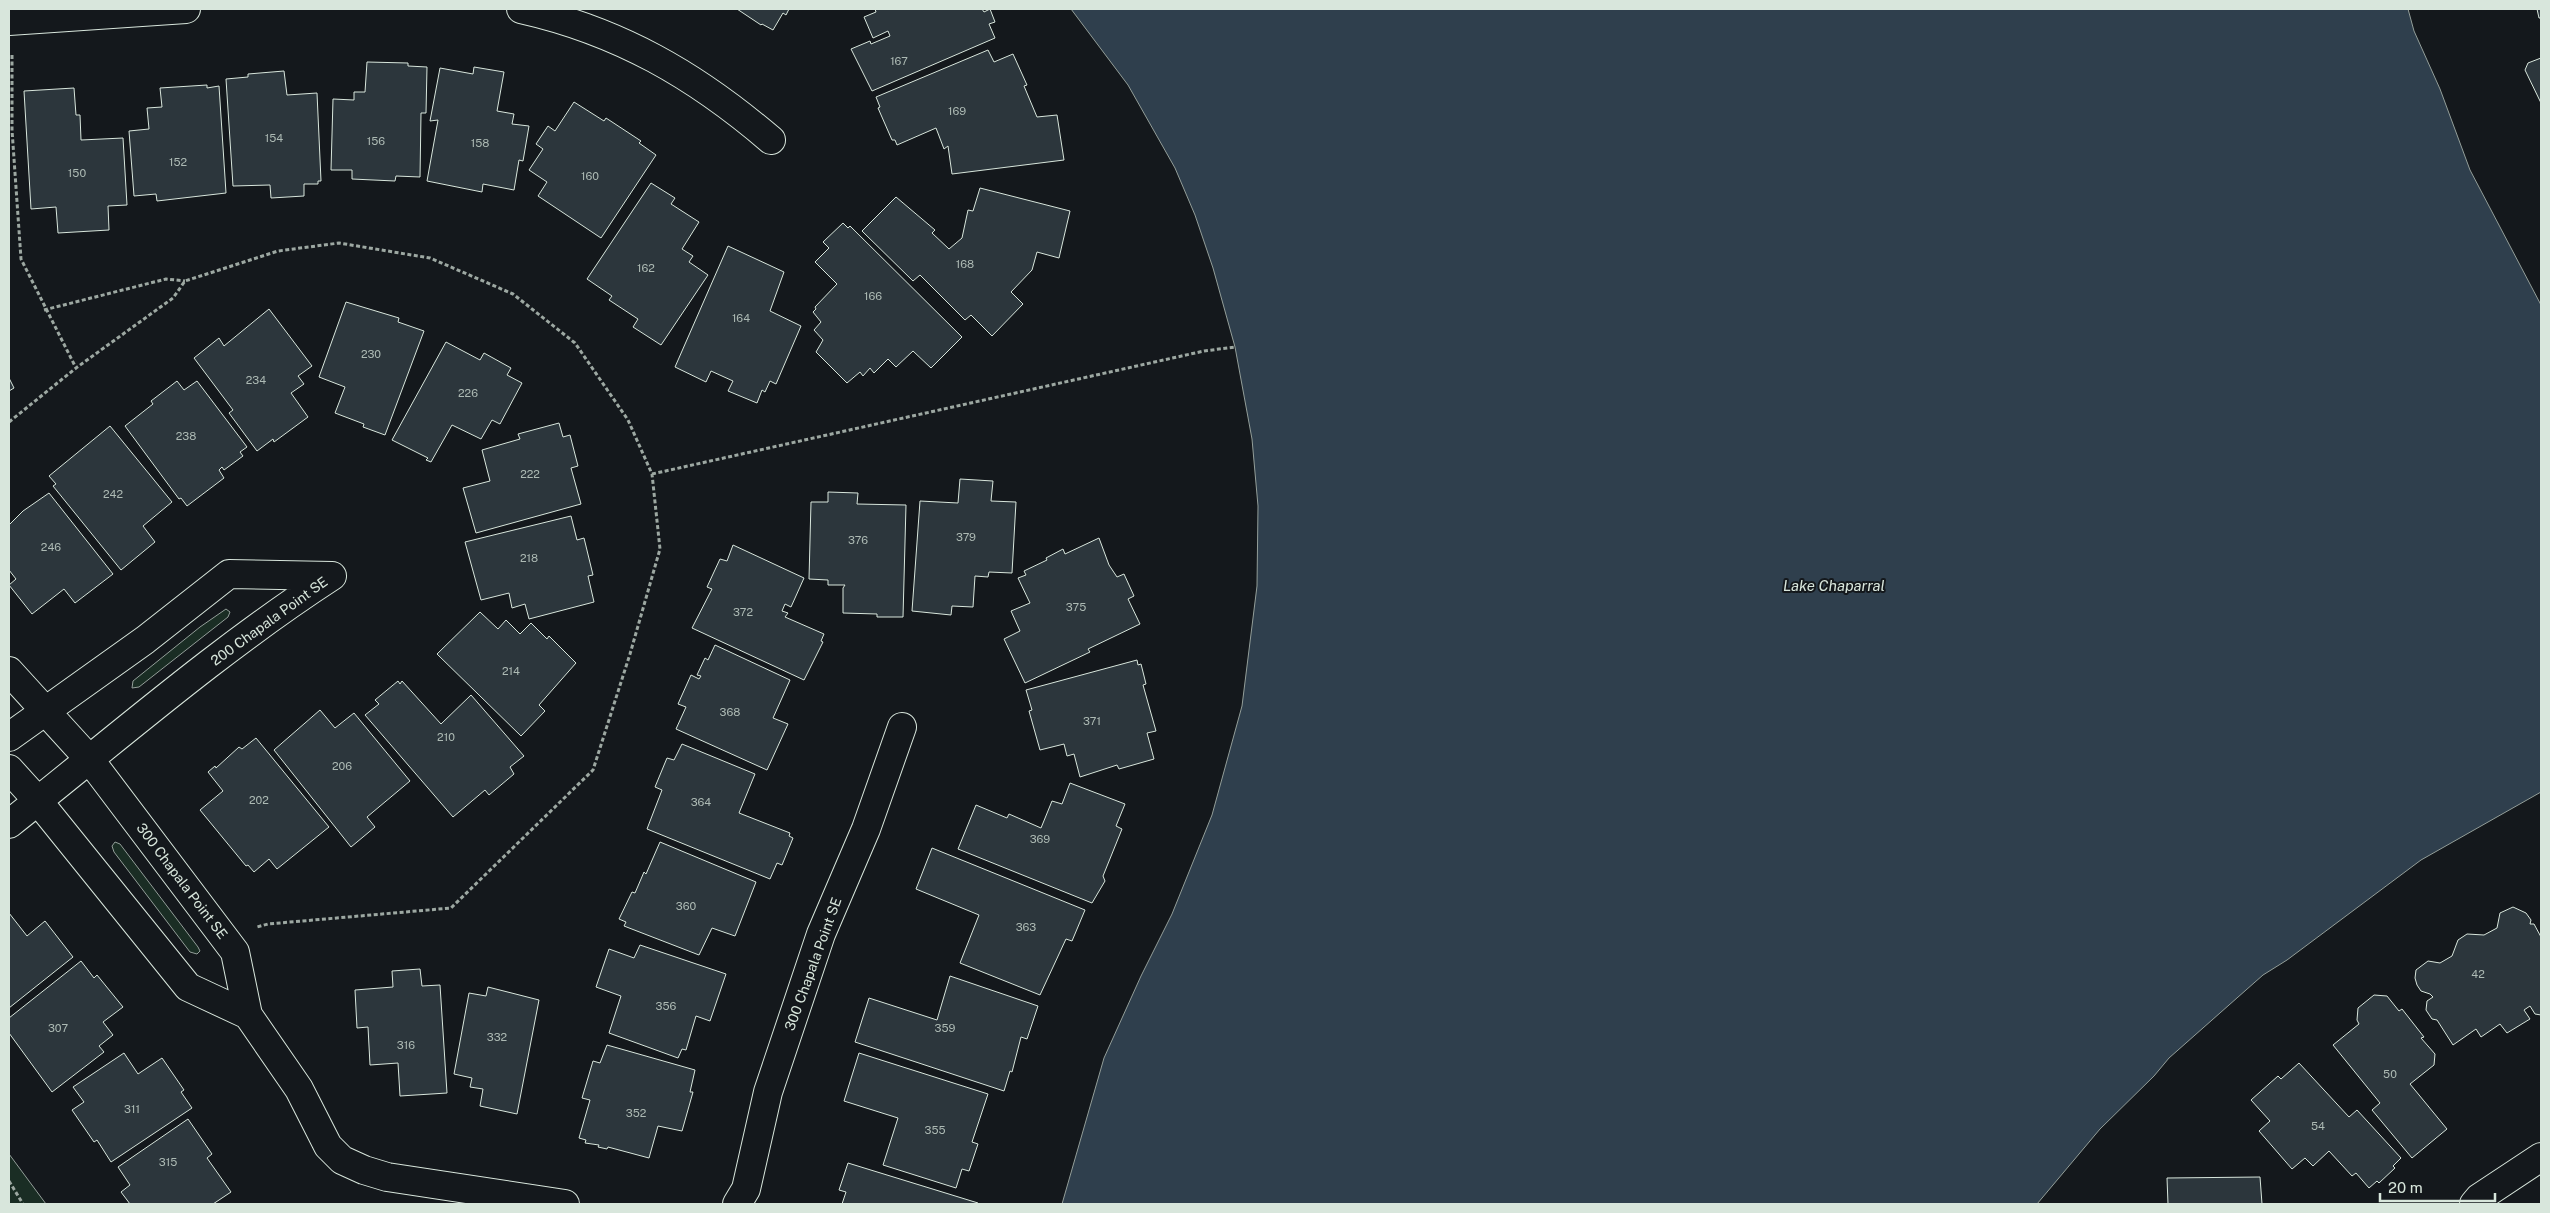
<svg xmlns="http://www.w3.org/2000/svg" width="2550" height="1213" font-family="'Public Sans',sans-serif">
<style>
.green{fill:#1a2d24;stroke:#939e99}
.water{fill:#2f3f4d;stroke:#939e99}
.building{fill:#2c363c;stroke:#d8e6dc}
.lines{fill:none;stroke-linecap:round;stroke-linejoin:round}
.minor-casing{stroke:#d8e6dc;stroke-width:30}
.path{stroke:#9da8a2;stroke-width:3;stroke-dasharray:4 2.5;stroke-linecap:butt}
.minor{stroke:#14181c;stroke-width:28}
.labels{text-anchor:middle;stroke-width:4;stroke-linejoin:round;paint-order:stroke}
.number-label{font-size:11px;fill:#adbab4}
.street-label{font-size:14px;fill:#d8e6dc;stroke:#14181c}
.water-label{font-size:15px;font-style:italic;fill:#d8e6dc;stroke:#14181c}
</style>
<rect width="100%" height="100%" fill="#14181c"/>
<path class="green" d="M 226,609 L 230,612 L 228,617 L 139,687 L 132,688 L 133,681 L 200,627 Z
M 115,842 L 120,844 L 198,947 L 200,951 L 197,954 L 190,952 L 114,852 L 112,846 Z
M 9,1154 L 46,1204 L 9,1204 Z"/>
<path class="water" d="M 1071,9 L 2408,9 L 2414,31 L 2440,89 L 2470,170 L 2541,305 L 2541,792 L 2421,860 L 2287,960 L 2263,975 L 2169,1058 L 2154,1076 L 2100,1129 L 2037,1204 L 1062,1204 L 1104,1058 L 1141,976 L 1172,914 L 1212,815 L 1242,706 L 1257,586 L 1258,506 L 1252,439 L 1235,347 L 1213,268 L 1195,215 L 1175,168 L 1128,85 Z"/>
<path class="building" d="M 737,9 L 789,9 L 786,15 L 783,13 L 773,30 L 762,24 L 761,25 Z
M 875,9 L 982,9 L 984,12 L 990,9 L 995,22 L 989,24 L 995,38 L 872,91 L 851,49 L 870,41 L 871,44 L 890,36 L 888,31 L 873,38 L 864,17 L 876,12 Z
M 2537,9 L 2541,9 L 2541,18 L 2539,18 Z
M 988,50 L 994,62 L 1013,54 L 1027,85 L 1024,86 L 1037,117 L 1057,115 L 1064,160 L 952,174 L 948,146 L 944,149 L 936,128 L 897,145 L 895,140 L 892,140 L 878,108 L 880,107 L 876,97 Z
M 2541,58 L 2541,103 L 2525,70 L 2528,63 Z
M 367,62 L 408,63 L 408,66 L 427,67 L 426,113 L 421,113 L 420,177 L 396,176 L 395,181 L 352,179 L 352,170 L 331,170 L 333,99 L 354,100 L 354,92 L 365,92 Z
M 474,67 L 504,72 L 497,111 L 514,114 L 512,124 L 529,126 L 523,161 L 519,160 L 514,190 L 483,184 L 482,192 L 427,181 L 438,120 L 430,121 L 440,68 L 473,74 Z
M 284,71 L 287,95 L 317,93 L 321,181 L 318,181 L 318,184 L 304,184 L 304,196 L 271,198 L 270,185 L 233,186 L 226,79 L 248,77 L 248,74 Z
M 207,85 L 207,88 L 219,86 L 226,193 L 157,201 L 156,194 L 134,196 L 129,131 L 149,129 L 147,108 L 162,107 L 160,88 Z
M 74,88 L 76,115 L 80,115 L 81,140 L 123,138 L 127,205 L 108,206 L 109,230 L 58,233 L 56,207 L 31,209 L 24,91 Z
M 574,102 L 604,121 L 606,118 L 641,141 L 639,143 L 656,155 L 601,238 L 538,196 L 547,182 L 529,170 L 543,149 L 536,144 L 548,126 L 555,131 Z
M 651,183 L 675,198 L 671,204 L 699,222 L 682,249 L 693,256 L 689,262 L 708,275 L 661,345 L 633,327 L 638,319 L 609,300 L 612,296 L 587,279 Z
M 980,188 L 1070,211 L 1059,258 L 1037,252 L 1032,270 L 1011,292 L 1023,304 L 992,336 L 971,315 L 965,320 L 920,275 L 913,281 L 862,231 L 896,197 L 935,230 L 932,233 L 949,249 L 962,238 L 968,210 L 973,211 Z
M 843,223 L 848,228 L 850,226 L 962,337 L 931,368 L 913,351 L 896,367 L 888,359 L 874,373 L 870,368 L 863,376 L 860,372 L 847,383 L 816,352 L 823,340 L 814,330 L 821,322 L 813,312 L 816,309 L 815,307 L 837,284 L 815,262 L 829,248 L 823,242 Z
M 728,246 L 784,272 L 770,311 L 801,326 L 776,384 L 770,381 L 765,392 L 762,390 L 757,403 L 728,391 L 733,381 L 711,371 L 706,382 L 675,367 Z
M 346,302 L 399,318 L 398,322 L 424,331 L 385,435 L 363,427 L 364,424 L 335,413 L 345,387 L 319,377 Z
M 269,309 L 312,366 L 298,376 L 304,384 L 291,393 L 308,417 L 274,442 L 273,439 L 257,451 L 229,413 L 233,410 L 194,358 L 219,338 L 224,346 Z
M 446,342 L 480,360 L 484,353 L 511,368 L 507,375 L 522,383 L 500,424 L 492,420 L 481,439 L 452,425 L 431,462 L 426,460 L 428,458 L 392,440 Z
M 9,378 L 14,388 L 9,391 Z
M 177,381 L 184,390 L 197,381 L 247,447 L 240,452 L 243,456 L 224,470 L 222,467 L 219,470 L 224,478 L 187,506 L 181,498 L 179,499 L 125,426 L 153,404 L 151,401 Z
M 559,423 L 563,437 L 570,435 L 578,466 L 571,468 L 581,504 L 476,533 L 463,488 L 490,481 L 482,450 L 520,439 L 518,434 Z
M 110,426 L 172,502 L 143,526 L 155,542 L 121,570 L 53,486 L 56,484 L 49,476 Z
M 960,479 L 993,481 L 991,501 L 1016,502 L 1012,573 L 989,572 L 988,577 L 975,576 L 973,607 L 952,606 L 951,615 L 912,611 L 920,501 L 958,503 Z
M 828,492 L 858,493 L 857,504 L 906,505 L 903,617 L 877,617 L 877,614 L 843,613 L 843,588 L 845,585 L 828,585 L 828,580 L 809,579 L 811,502 L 828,502 Z
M 49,493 L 113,574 L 75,603 L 64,589 L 32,614 L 9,585 L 16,579 L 9,570 L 9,525 L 23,511 Z
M 571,516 L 577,540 L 584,538 L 593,575 L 588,576 L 594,602 L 529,619 L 525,604 L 512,608 L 509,593 L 481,600 L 465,542 Z
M 1099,538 L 1109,565 L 1117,577 L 1124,574 L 1134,596 L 1128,599 L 1140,624 L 1088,649 L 1090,652 L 1025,683 L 1004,639 L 1020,631 L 1011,611 L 1030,603 L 1018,578 L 1026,575 L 1024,571 L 1047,560 L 1046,558 L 1063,549 L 1065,554 Z
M 733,545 L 804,578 L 791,607 L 785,604 L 782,611 L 788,613 L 785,617 L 824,634 L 821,641 L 823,642 L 804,680 L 692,628 L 712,589 L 707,587 L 720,559 L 727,561 Z
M 480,612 L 498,629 L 506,620 L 520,634 L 531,623 L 547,639 L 549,636 L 576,663 L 539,705 L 545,711 L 521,736 L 437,654 Z
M 715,645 L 790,680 L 773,718 L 788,724 L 767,770 L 676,729 L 686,707 L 678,704 L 691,675 L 699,679 L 701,676 L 697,675 L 705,658 L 708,660 Z
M 1137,660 L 1138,665 L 1141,664 L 1146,684 L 1143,685 L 1156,731 L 1147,733 L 1154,759 L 1119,769 L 1117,765 L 1080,777 L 1074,754 L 1067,756 L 1064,744 L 1040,750 L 1029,711 L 1032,710 L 1026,690 Z
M 398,681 L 400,684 L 402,681 L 441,724 L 471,695 L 524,756 L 510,767 L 514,774 L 489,795 L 485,790 L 453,817 L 365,715 L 379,704 L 375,700 Z
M 320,710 L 335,728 L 354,713 L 410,781 L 367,817 L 375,827 L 351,847 L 274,750 Z
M 256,738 L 329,827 L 277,869 L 269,859 L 254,872 L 248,865 L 246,866 L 200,810 L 223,791 L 208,772 L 215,766 L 216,768 L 239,747 L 242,749 Z
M 682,744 L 755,774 L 739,813 L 790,833 L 789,836 L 793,838 L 782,865 L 777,863 L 770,879 L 647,829 L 662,790 L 655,787 L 667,758 L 674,760 Z
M 1070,783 L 1125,804 L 1116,826 L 1122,829 L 1103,876 L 1105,881 L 1092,903 L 958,849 L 976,805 L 1007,818 L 1009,814 L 1041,828 L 1052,801 L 1062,804 Z
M 660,842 L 756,882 L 735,936 L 712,928 L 699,955 L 624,926 L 626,922 L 619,919 L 632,892 L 635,893 L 644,872 L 646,874 Z
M 932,848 L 1085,910 L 1072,941 L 1066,939 L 1040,995 L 960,963 L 979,915 L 916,889 Z
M 2513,907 L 2526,913 L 2531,920 L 2530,924 L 2534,924 L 2541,937 L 2541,1015 L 2535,1014 L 2530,1006 L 2524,1010 L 2530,1019 L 2507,1033 L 2500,1024 L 2481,1037 L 2476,1029 L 2453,1045 L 2437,1020 L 2432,1019 L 2426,1010 L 2427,1001 L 2433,997 L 2430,994 L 2421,991 L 2417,985 L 2415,978 L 2416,970 L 2428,961 L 2440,963 L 2452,956 L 2458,940 L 2467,934 L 2484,935 L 2497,928 L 2500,913 Z
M 9,913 L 27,936 L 45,921 L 73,957 L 9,1008 Z
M 640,945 L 726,974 L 710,1021 L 696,1016 L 686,1050 L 682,1049 L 678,1058 L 609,1033 L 621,996 L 596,987 L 609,949 L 634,958 Z
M 81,961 L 94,978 L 97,975 L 123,1007 L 103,1022 L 113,1035 L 99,1046 L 104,1052 L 52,1092 L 9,1033 L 9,1018 Z
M 420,969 L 422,986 L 440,985 L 447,1093 L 400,1096 L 398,1063 L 370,1065 L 368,1027 L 357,1028 L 355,990 L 393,987 L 392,971 Z
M 950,976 L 1038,1006 L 1027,1039 L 1021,1037 L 1012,1072 L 1010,1071 L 1004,1091 L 855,1042 L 869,998 L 937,1020 Z
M 488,987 L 539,1000 L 517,1114 L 480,1106 L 483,1089 L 470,1087 L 472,1078 L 454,1074 L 469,993 L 486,996 Z
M 2374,995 L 2387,996 L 2399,1011 L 2402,1009 L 2424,1037 L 2421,1038 L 2435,1054 L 2434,1065 L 2410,1084 L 2447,1129 L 2412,1158 L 2372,1110 L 2380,1103 L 2333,1045 L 2359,1024 L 2357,1020 L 2358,1008 Z
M 607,1045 L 695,1070 L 690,1092 L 693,1092 L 682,1131 L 658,1126 L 649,1158 L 608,1147 L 607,1149 L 598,1147 L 599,1145 L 585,1143 L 586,1140 L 579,1138 L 590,1100 L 582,1098 L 593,1061 L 600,1063 Z
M 124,1053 L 138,1074 L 162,1058 L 184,1090 L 181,1092 L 192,1108 L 111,1162 L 97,1140 L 94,1142 L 72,1110 L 84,1102 L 73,1087 Z
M 859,1053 L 988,1094 L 972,1142 L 978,1144 L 969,1171 L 962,1169 L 956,1188 L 883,1165 L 898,1118 L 844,1101 Z
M 2299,1063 L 2349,1117 L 2357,1110 L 2401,1158 L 2393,1166 L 2395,1168 L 2379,1183 L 2377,1181 L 2369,1188 L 2356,1173 L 2352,1176 L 2329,1151 L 2313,1166 L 2305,1158 L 2292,1169 L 2259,1131 L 2270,1121 L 2251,1100 L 2278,1076 L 2281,1079 Z
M 188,1119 L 212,1154 L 207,1158 L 231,1192 L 213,1204 L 130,1204 L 121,1192 L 130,1185 L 118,1167 Z
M 848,1163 L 978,1203 L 978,1204 L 842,1204 L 846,1192 L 839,1190 Z
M 2260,1177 L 2262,1204 L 2168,1204 L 2167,1178 Z"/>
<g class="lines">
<g class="minor-casing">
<path id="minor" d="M 521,9 C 619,31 695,75 771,140
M 9,21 L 186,9
M 9,671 L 90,760 L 235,952 L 248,1015 L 299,1089 L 328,1146 L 342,1160 L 364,1170 L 387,1177 L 565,1204
M 9,737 L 145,640 L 229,574 L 332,576
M 9,769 L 38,801 L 188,987 L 248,1015
M 9,824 C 115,740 218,650 332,576
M 737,1204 L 746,1189 L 768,1092 L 821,934 L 866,829 L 902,727
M 2474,1204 L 2479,1198 L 2541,1157"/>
</g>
<path class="path" d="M 12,55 L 12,130 L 21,259 L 76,368
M 44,310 L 166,279 L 185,281
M 9,422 L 76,368 L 173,298 L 185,281 L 278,251 L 339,243 L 430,258 L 513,294 L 575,343 L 628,420 L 652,474 L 660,549 L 630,654 L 593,770 L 451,908 L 268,924 L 257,927
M 652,474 L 1204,351 L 1235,347
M 9,1181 L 23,1204"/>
<use href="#minor" class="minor"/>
</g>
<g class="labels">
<g class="number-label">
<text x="899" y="65">167</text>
<text x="957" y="115">169</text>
<text x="274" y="142">154</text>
<text x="376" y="145">156</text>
<text x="480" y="147">158</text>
<text x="178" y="166">152</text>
<text x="77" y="177">150</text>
<text x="590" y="180">160</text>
<text x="965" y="268">168</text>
<text x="646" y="272">162</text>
<text x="873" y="300">166</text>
<text x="741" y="322">164</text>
<text x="371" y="358">230</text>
<text x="256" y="384">234</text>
<text x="468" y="397">226</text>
<text x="186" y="440">238</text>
<text x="530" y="478">222</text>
<text x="113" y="498">242</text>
<text x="966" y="541">379</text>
<text x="858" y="544">376</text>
<text x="51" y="551">246</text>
<text x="529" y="562">218</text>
<text x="1076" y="611">375</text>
<text x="743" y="616">372</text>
<text x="511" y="675">214</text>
<text x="730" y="716">368</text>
<text x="1092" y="725">371</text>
<text x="446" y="741">210</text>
<text x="342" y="770">206</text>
<text x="259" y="804">202</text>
<text x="701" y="806">364</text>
<text x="1040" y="843">369</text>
<text x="686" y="910">360</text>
<text x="1026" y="931">363</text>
<text x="2478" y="978">42</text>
<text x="666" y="1010">356</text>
<text x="58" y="1032">307</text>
<text x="945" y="1032">359</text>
<text x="497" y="1041">332</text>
<text x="406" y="1049">316</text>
<text x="2390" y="1078">50</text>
<text x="132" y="1113">311</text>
<text x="636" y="1117">352</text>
<text x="2318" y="1130">54</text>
<text x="935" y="1134">355</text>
<text x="168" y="1166">315</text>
</g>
<g class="street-label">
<text transform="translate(269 621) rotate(-36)" y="5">200 Chapala Point SE</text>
<text transform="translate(182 881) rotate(53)" y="5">300 Chapala Point SE</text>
<text transform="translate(813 964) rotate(-70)" y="5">300 Chapala Point SE</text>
</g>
<g class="water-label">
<text x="1834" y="591">Lake Chaparral</text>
</g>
</g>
<rect width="2550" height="1213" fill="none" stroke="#d8e6dc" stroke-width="20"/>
<path d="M2380 1193v8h115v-8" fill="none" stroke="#d8e6dc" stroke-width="2.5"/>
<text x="2388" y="1193" font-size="15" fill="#d8e6dc" stroke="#14181c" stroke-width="4" paint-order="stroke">20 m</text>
</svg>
